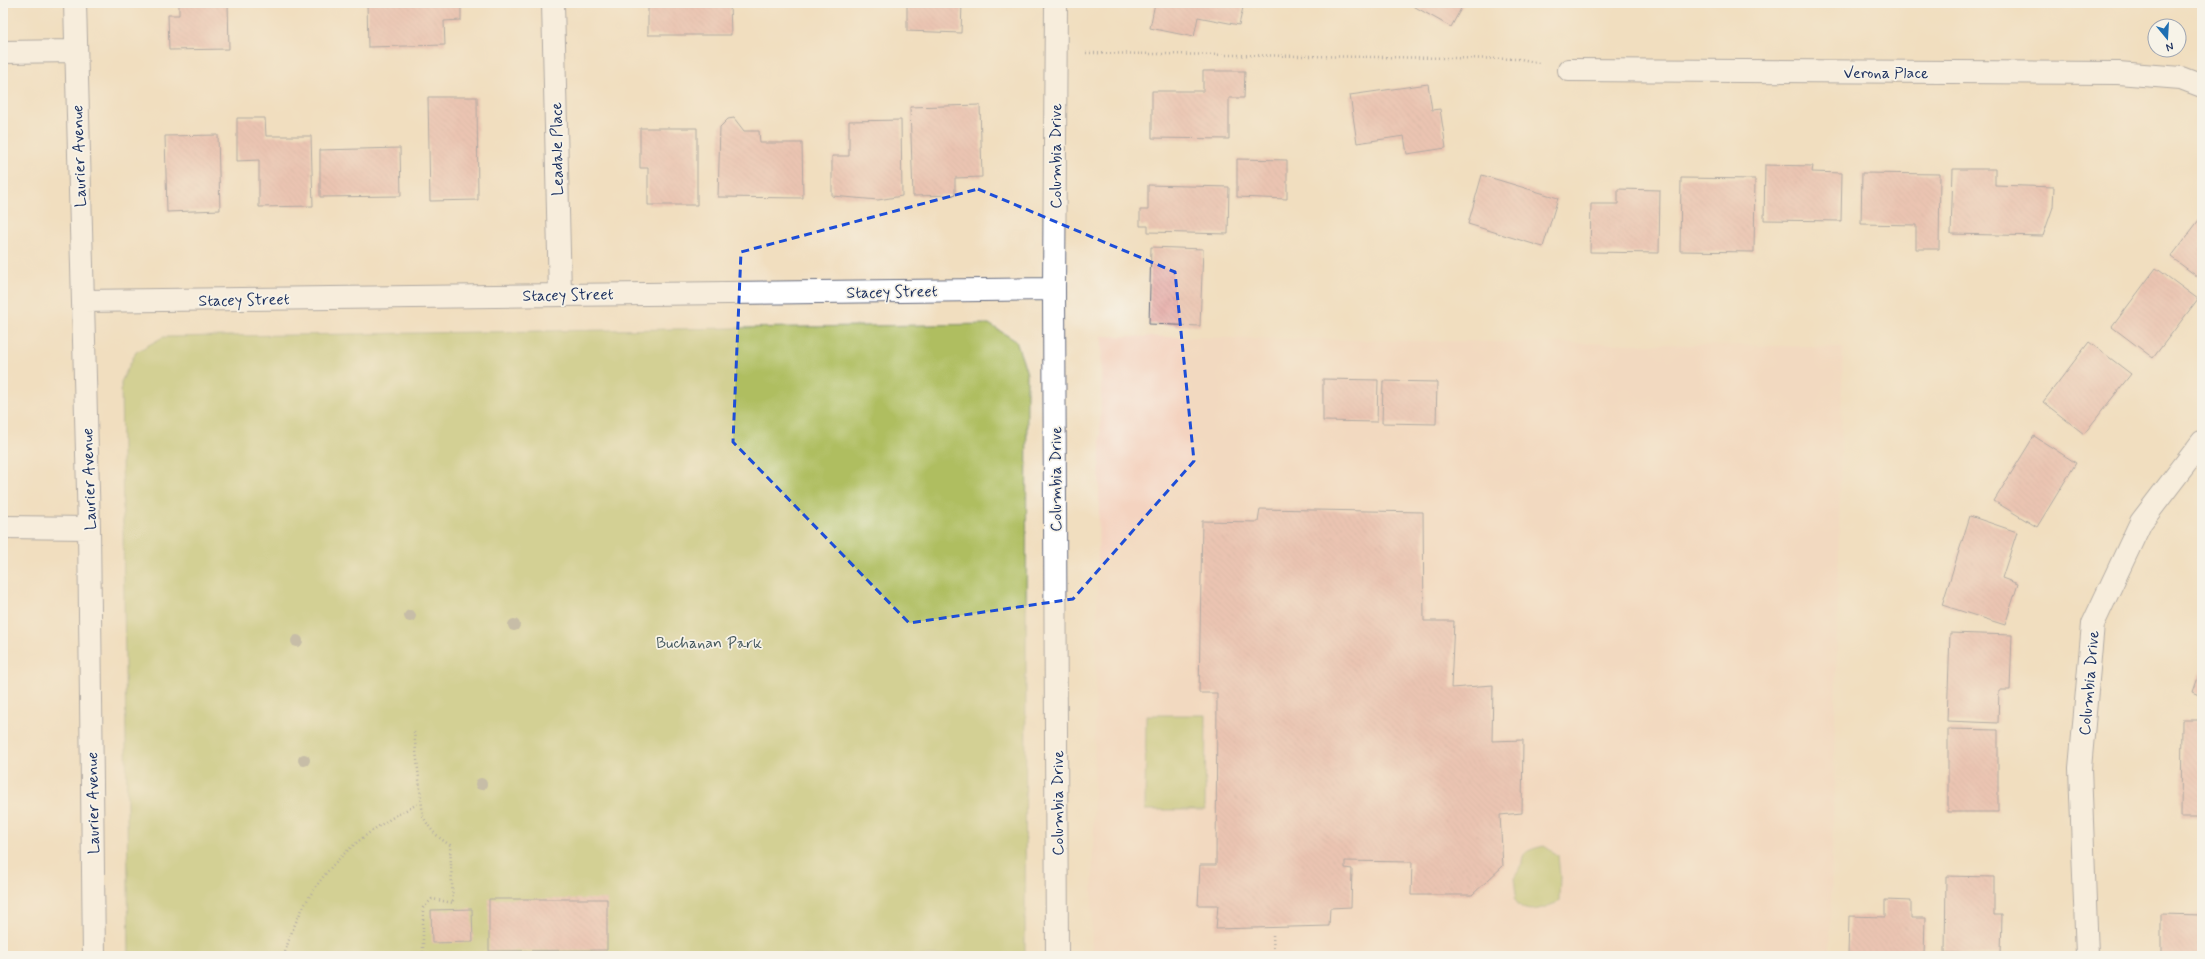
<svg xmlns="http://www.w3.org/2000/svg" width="2205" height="959" font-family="Mynerve,sans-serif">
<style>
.built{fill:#f4d3c0}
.park{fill:#afbe61;stroke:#657660}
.building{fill:url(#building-back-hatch)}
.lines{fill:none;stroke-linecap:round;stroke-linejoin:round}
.minor-casing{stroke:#666c80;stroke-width:24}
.path{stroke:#666c80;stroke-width:2.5;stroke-dasharray:1 3;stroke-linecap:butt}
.minor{stroke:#fff;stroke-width:22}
.tree{fill:#94958a}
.marked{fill:none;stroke:#1d4ed8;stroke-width:3;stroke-dasharray:8 5;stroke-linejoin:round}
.labels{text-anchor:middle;stroke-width:3.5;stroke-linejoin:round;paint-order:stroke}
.street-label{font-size:16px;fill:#1b2f5e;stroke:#f7f3e8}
.park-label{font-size:16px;fill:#475a5f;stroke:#f7f3e8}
</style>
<defs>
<pattern id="building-back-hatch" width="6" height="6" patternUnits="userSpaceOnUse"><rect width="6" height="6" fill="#e4a5a2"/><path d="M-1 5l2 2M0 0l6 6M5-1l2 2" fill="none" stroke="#b88787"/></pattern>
</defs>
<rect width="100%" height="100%" fill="#f7f3e8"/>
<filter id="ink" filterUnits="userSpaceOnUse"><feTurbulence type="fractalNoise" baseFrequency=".025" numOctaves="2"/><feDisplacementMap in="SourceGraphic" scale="8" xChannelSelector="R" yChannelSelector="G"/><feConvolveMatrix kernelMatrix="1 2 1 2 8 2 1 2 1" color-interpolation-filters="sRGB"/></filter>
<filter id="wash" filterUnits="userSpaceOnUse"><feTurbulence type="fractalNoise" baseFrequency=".012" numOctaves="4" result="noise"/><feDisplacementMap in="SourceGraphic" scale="16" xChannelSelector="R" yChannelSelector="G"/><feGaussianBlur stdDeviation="0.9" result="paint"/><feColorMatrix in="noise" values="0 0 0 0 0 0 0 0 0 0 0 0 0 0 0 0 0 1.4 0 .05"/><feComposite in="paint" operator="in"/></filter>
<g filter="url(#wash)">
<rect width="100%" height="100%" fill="#f1debf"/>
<path class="built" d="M 1102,336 L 1843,347 L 1830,956 L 1091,956 Z"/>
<path class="park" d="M 989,324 L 1016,341 L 1027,373 L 1025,956 L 129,956 L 121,382 L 136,352 L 163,337 Z
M 1146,715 L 1206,715 L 1205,810 L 1145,810 Z
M 1544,846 L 1558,855 L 1560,876 L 1559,902 C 1542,908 1524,918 1514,898 L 1516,895 L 1514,877 C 1531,861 1510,853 1544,846 Z"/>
<g id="blocks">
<path class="building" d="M 179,3 L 228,3 L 229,49 L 169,50 L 168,15 L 179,15 Z
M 367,3 L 461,3 L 461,20 L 444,21 L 445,45 L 368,47 Z
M 648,3 L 730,3 L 731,35 L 648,35 Z
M 907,3 L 962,3 L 961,33 L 907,31 Z
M 1155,3 L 1244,3 L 1239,25 L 1198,17 L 1194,37 L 1150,28 Z
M 1408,3 L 1464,3 L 1451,27 Z
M 1203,71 L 1245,71 L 1244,98 L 1229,98 L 1229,139 L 1152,138 L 1152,91 L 1203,91 Z
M 1428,84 L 1432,110 L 1440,109 L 1446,148 L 1407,154 L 1404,136 L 1357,143 L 1350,95 Z
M 428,97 L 477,97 L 478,200 L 430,201 Z
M 980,105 L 982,177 L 955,178 L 955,195 L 913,196 L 910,107 Z
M 237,118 L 265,118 L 266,136 L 311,136 L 313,206 L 259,207 L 259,160 L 237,161 Z
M 734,118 L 744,131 L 759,131 L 760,143 L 802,143 L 803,198 L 718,197 L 720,127 L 728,119 Z
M 901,120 L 902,196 L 878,200 L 832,196 L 832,156 L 849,156 L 849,121 Z
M 640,128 L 697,128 L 697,205 L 648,205 L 648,168 L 640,168 Z
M 218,135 L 220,210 L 167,212 L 165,136 Z
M 400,148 L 401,196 L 320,197 L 320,150 Z
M 1237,159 L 1287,160 L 1287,199 L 1237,197 Z
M 1765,165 L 1813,166 L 1812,172 L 1842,173 L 1841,221 L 1764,220 Z
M 1953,169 L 1995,169 L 1995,185 L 2054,187 L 2053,207 L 2043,236 L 1951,234 Z
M 1862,173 L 1940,174 L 1939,249 L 1916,249 L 1916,225 L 1861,224 Z
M 1482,175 L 1558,198 L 1543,247 L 1468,224 Z
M 1681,178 L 1755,179 L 1754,252 L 1680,251 Z
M 1148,185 L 1229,187 L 1228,234 L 1148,232 L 1148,226 L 1140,226 L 1140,210 L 1148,210 Z
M 1618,189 L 1660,190 L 1659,253 L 1590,252 L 1591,204 L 1618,204 Z
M 2202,216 L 2202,280 L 2171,257 Z
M 1151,247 L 1203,249 L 1200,326 L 1149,324 Z
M 2156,268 L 2198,299 L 2153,358 L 2112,327 Z
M 2089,342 L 2131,374 L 2084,434 L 2043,402 Z
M 1323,379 L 1378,380 L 1377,422 L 1323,421 Z
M 1383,381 L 1437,382 L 1436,424 L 1382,423 Z
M 2034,436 L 2076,463 L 2037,527 L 1994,501 Z
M 1260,509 L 1423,512 L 1424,621 L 1454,621 L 1451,688 L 1493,685 L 1492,741 L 1523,740 L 1522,813 L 1500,815 L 1503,866 L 1472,895 L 1411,895 L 1412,862 L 1345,861 L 1345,868 L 1352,869 L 1351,907 L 1330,908 L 1329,926 L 1216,929 L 1218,905 L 1198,905 L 1200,865 L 1216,865 L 1217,693 L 1199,693 L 1202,521 L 1258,522 Z
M 1970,516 L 2017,532 L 2002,578 L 2018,584 L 2005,625 L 1942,605 Z
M 1950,633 L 2012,635 L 2010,690 L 1999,690 L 1998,723 L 1947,721 Z
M 2202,666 L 2202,696 L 2193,692 Z
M 2182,720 L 2202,720 L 2202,817 L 2181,817 Z
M 1948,729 L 1998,730 L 1998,812 L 1948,812 Z
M 1946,876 L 1994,877 L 1994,915 L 2002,915 L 2001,954 L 1945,953 Z
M 489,899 L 607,899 L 607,950 L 489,951 Z
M 1885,900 L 1911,901 L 1911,918 L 1925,918 L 1924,956 L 1848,956 L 1849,916 L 1885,917 Z
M 472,909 L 473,942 L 432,943 L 431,910 Z
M 2161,914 L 2202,915 L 2202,956 L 2161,956 Z"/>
</g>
</g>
<g filter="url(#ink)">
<use href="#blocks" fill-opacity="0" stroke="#666c80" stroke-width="1"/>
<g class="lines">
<g class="minor-casing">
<path id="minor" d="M 75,3 L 89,528 L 94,956
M 553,3 L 560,294
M 1056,3 L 1054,289 L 1057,956
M 3,52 L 75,51
M 1569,70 L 2118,73 L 2181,78 L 2202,86
M 83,301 L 1054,289
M 3,527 L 89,528
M 2087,956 L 2080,768 L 2093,624 L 2141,522 L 2202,442"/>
</g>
<path class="path" d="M 1086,53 L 1521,59 L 1539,63
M 414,732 L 423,816 C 430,830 437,837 450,845 L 453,903 L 432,899 L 423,908 L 423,956
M 1273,935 L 1274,956
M 284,956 C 304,882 353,835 420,803"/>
<use href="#minor" class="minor"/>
</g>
<g class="tree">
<circle cx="410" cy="616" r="6"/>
<circle cx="514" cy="625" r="6"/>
<circle cx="297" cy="641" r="6"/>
<circle cx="304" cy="760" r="6"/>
<circle cx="481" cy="784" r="6"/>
</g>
</g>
<path d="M0 0H2205V959H0ZM 978,189 L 1175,272 L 1194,461 L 1073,599 L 909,623 L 733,442 L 741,252 Z" fill="#f1debf" fill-opacity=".55" fill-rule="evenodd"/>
<path class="marked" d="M 978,189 L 1175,272 L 1194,461 L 1073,599 L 909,623 L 733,442 L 741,252 Z"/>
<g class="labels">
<g class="street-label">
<text x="1886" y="78">Verona Place</text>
<text transform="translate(556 149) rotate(-91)" y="6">Leadale Place</text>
<text transform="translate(78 156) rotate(-92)" y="6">Laurier Avenue</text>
<text transform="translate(1055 156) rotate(-90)" y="6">Columbia Drive</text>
<text transform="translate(892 291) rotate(-1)" y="6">Stacey Street</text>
<text transform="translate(568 294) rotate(-1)" y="6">Stacey Street</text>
<text transform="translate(244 299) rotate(-1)" y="6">Stacey Street</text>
<text transform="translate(88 479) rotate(-92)" y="6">Laurier Avenue</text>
<text transform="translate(1055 479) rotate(-90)" y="6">Columbia Drive</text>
<text transform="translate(2088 683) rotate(-85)" y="6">Columbia Drive</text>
<text transform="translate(92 803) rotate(-91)" y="6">Laurier Avenue</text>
<text transform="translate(1057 803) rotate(-90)" y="6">Columbia Drive</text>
</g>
<g class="park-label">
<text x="709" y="648">Buchanan Park</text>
</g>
</g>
<rect width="2205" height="959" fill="none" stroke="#f7f3e8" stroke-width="16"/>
<g transform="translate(2167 38) rotate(162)"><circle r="19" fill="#f7f3e8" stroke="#9fa5b1"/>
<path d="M0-3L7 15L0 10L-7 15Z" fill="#1f6fb2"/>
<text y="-6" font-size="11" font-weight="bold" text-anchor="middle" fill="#1b2f5e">N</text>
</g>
</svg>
